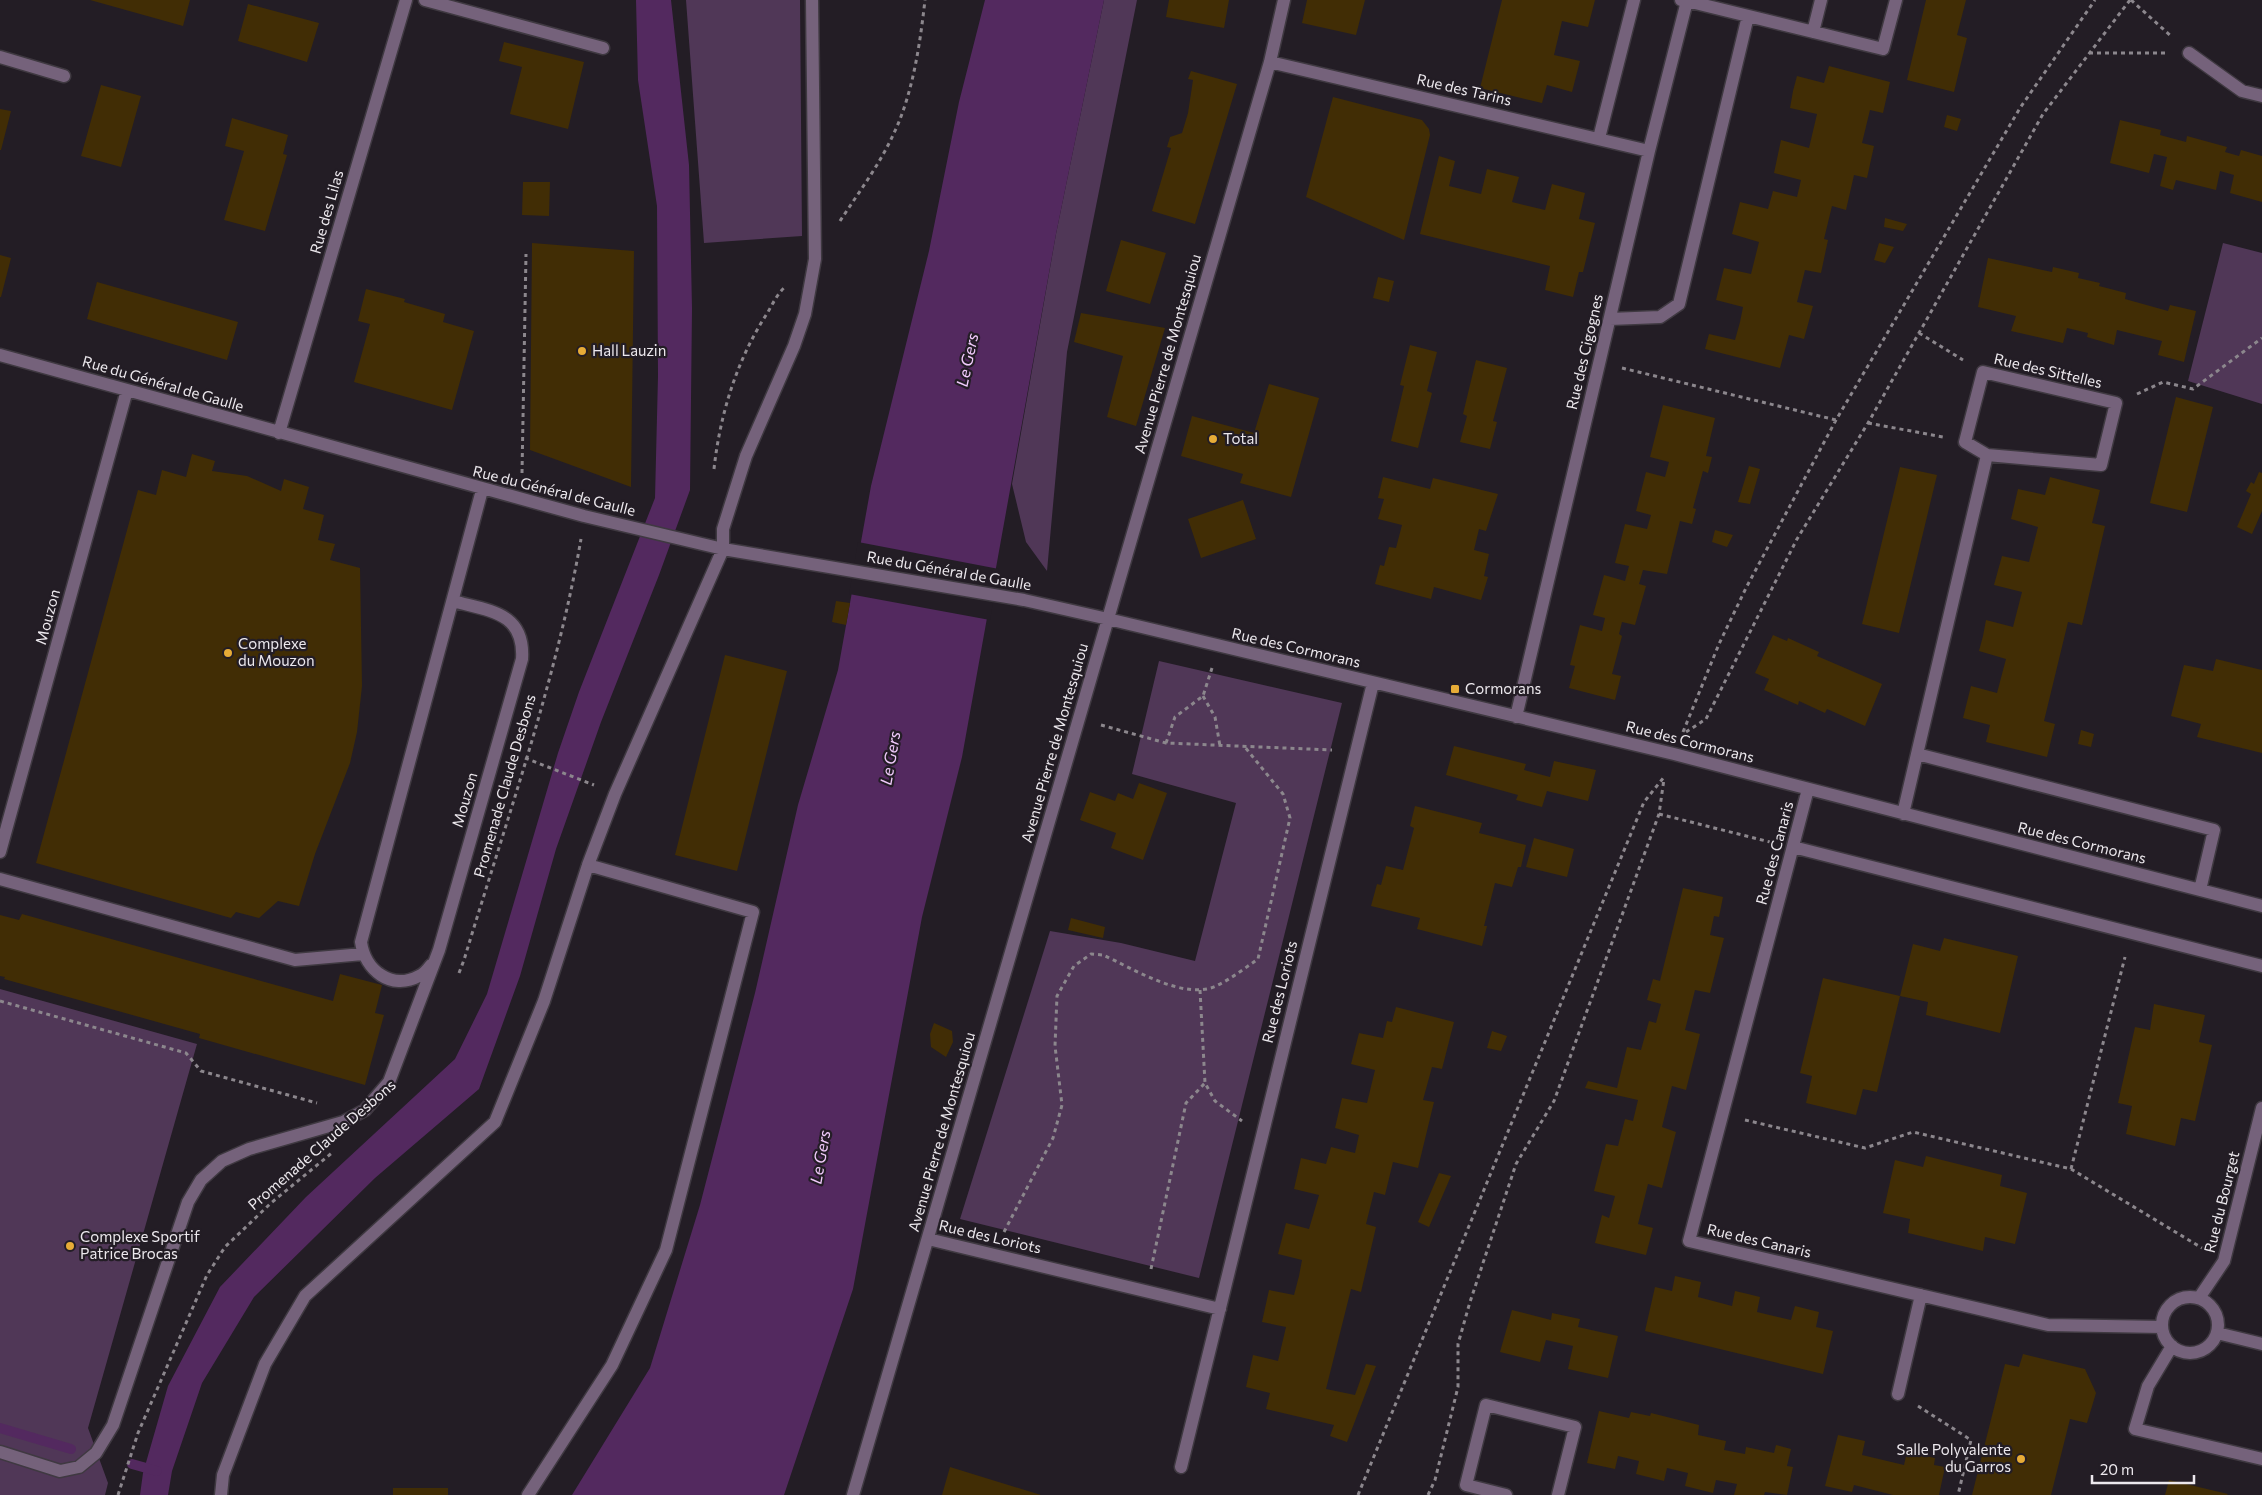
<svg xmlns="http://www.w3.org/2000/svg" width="2262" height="1495" font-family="Commissioner,sans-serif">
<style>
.green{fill:#503757}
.water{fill:#53295f}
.pier{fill:#231d25}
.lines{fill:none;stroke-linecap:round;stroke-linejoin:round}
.stream{stroke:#53295f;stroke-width:10}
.building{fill:#412d05}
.minor-casing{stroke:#3f3941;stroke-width:15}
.path{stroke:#8c878d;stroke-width:3;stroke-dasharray:4 4;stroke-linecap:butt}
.minor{stroke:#75627b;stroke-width:12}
.poi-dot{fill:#e7ac37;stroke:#231d25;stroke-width:2}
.labels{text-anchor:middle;stroke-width:4.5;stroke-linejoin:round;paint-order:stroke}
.street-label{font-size:15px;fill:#ece8ed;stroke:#231d25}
.poi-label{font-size:15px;fill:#ece8ed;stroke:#231d25;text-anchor:start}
.water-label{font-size:16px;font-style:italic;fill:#f1cbfc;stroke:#231d25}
</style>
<rect width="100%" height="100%" fill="#231d25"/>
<path class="green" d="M 686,0 L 800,0 L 802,236 L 704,243 Z
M 1104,0 L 1137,0 L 1067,352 L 1047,571 L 1026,542 L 1012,484 L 1056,234 Z
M 2223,243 L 2262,253 L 2262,404 L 2188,381 Z
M 1159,661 L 1342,703 L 1199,1278 L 960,1219 L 1050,931 L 1121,943 L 1195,961 L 1236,803 L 1132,774 Z
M 0,989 L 197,1044 L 88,1428 L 108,1483 L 105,1495 L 0,1495 Z"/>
<path class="water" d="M 636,0 L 671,0 L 689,165 L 692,308 L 690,490 L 659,575 L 601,722 L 556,849 L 520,976 L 479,1089 L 375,1178 L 254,1297 L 202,1383 L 172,1471 L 168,1495 L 140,1495 L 143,1473 L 168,1386 L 220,1287 L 306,1197 L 455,1059 L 487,994 L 558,753 L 579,692 L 655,498 L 658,376 L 657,206 L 638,80 Z
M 985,0 L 1104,0 L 1056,234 L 962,757 L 922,917 L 853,1289 L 784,1495 L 572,1495 L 650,1368 L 700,1205 L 755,993 L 798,805 L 838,670 L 871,486 L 929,251 L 959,102 Z"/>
<path class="pier" d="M 858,542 L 999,569 L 990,620 L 849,594 Z"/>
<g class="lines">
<path class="stream" d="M 0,1428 L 71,1449
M 132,1464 L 157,1471"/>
</g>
<path class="building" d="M 90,0 L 190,0 L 183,26 Z
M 1169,0 L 1229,0 L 1224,28 L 1166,17 Z
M 1307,0 L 1365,0 L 1356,35 L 1302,23 Z
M 1502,0 L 1595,0 L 1588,27 L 1562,21 L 1554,55 L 1580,61 L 1572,92 L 1547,85 L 1542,103 L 1480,88 Z
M 1926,0 L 1966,0 L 1957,35 L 1967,38 L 1954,92 L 1907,80 Z
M 248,4 L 319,23 L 307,62 L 238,41 Z
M 504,42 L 584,62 L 568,129 L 510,114 L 522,67 L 499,61 Z
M 1829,66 L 1890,82 L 1883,113 L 1870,110 L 1862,143 L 1874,146 L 1867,178 L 1854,175 L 1846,210 L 1832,206 L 1824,239 L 1828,240 L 1821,273 L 1805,270 L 1797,302 L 1813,306 L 1804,339 L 1789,335 L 1780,368 L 1705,349 L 1709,334 L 1735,340 L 1740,322 L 1743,307 L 1716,300 L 1724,268 L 1751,274 L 1759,242 L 1732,234 L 1740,202 L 1768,209 L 1773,191 L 1797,197 L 1801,180 L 1774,173 L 1781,140 L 1809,148 L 1817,114 L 1790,108 L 1793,91 L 1797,76 L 1824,83 Z
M 1191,71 L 1237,84 L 1195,224 L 1152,211 L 1171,148 L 1167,147 L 1170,137 L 1182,133 L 1188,113 L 1193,80 L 1188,79 Z
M 101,85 L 141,96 L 121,167 L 81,156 Z
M 1333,97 L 1422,120 L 1429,129 L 1430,135 L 1404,240 L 1306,197 Z
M 0,109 L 11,111 L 1,150 L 0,150 Z
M 1947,115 L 1961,119 L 1957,131 L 1944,127 Z
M 232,118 L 288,135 L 283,154 L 287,155 L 265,231 L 224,220 L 244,151 L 225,146 Z
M 2120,120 L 2161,130 L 2160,135 L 2171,138 L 2186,142 L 2187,136 L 2227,147 L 2225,152 L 2239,156 L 2241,150 L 2262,156 L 2262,202 L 2230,193 L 2234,175 L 2220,171 L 2216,190 L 2176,180 L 2173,190 L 2160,186 L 2167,157 L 2154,154 L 2149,173 L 2110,163 Z
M 1439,156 L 1455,161 L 1449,186 L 1481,194 L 1487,169 L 1519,177 L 1512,202 L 1545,210 L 1552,184 L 1585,193 L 1579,219 L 1595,223 L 1583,272 L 1579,272 L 1573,297 L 1545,290 L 1550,266 L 1420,234 Z
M 523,182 L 550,182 L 549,216 L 522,215 Z
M 1885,218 L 1907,224 L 1903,231 L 1884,227 Z
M 1121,240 L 1166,253 L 1150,304 L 1106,291 Z
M 532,243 L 634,251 L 631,487 L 530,450 Z
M 1879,243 L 1894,247 L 1885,263 L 1874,260 Z
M 0,255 L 11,258 L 1,297 L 0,297 Z
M 1988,258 L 2052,272 L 2053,267 L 2079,273 L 2078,278 L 2100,283 L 2099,286 L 2126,293 L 2125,299 L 2168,311 L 2170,305 L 2196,311 L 2184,362 L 2158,355 L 2162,341 L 2117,330 L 2114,345 L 2087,337 L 2088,333 L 2067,328 L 2063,343 L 2011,331 L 2016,316 L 1978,307 Z
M 1378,277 L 1394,281 L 1389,302 L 1373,298 Z
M 97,282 L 238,322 L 227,360 L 87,319 Z
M 366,289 L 405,299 L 404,302 L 445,314 L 443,322 L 474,331 L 452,410 L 354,382 L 370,324 L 358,321 Z
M 1081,313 L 1165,328 L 1136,426 L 1107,417 L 1123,356 L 1074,342 Z
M 1410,345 L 1437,352 L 1427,391 L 1432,393 L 1418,448 L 1391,441 L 1404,386 L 1400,385 Z
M 1476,360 L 1507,368 L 1493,421 L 1497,422 L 1490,449 L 1460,442 L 1467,416 L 1463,414 Z
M 1269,384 L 1319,398 L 1291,497 L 1240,483 L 1243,474 L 1181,456 L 1192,416 L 1254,433 Z
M 2176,397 L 2213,407 L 2187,512 L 2150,503 Z
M 1663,405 L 1715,418 L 1706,456 L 1712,457 L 1708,473 L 1703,471 L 1693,508 L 1696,509 L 1692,524 L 1680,521 L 1667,574 L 1643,570 L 1639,584 L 1646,586 L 1635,625 L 1622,622 L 1619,634 L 1622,636 L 1612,674 L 1621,676 L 1615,700 L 1569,688 L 1575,666 L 1570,665 L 1580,625 L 1602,631 L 1605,618 L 1593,615 L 1604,575 L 1625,581 L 1629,566 L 1615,563 L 1625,524 L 1647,529 L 1651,515 L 1636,511 L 1646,472 L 1665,477 L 1669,462 L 1650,457 Z
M 192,454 L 215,461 L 212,471 L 247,476 L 281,491 L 284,479 L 309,487 L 303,509 L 324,515 L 318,540 L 335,544 L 330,560 L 360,568 L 362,686 L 357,732 L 350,763 L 315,854 L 299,906 L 278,901 L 259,918 L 236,912 L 231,918 L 36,863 L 138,490 L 156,495 L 162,470 L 186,477 Z
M 1749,466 L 1760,469 L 1750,504 L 1738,502 Z
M 1900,467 L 1937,475 L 1899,633 L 1862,624 Z
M 2259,472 L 2262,473 L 2262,511 L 2252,534 L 2237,527 L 2251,494 L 2246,491 L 2251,482 L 2254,484 Z
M 1383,477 L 1430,489 L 1433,478 L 1498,494 L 1486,531 L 1479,529 L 1474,550 L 1489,554 L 1484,576 L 1488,577 L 1481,600 L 1434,587 L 1431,599 L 1375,584 L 1380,565 L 1384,566 L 1389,547 L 1396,548 L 1402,525 L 1378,519 L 1384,499 L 1378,498 Z
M 2050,477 L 2100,490 L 2092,523 L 2105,526 L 2082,625 L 2068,622 L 2044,721 L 2055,724 L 2047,757 L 1986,742 L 1990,725 L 1963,718 L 1971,686 L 1997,693 L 2006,659 L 1979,651 L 1983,636 L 1986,620 L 2013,627 L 2022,592 L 1994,585 L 2002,556 L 2029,562 L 2038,527 L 2011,519 L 2018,489 L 2045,495 Z
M 1243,500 L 1256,539 L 1201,558 L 1188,519 Z
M 1715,530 L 1733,535 L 1727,547 L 1712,542 Z
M 836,601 L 850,603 L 846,625 L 832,622 Z
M 1773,635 L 1787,641 L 1788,638 L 1819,652 L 1817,656 L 1882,684 L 1865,726 L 1827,709 L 1825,713 L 1799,701 L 1798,705 L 1764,690 L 1769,679 L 1755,673 Z
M 725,655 L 787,671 L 737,871 L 675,855 Z
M 2216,659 L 2262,670 L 2262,753 L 2197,737 L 2201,724 L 2171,716 L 2184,665 L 2213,671 Z
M 2081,730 L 2094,734 L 2091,747 L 2078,744 Z
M 1454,746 L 1526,764 L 1524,770 L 1550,777 L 1554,761 L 1596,770 L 1588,801 L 1547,791 L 1542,807 L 1516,800 L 1518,795 L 1446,775 Z
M 1139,783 L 1167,793 L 1143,860 L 1111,848 L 1116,833 L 1080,820 L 1090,792 L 1115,801 L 1118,793 L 1133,799 Z
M 1415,806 L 1482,823 L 1479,833 L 1526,845 L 1521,867 L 1518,867 L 1512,887 L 1495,883 L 1484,926 L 1487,926 L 1482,946 L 1417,929 L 1420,918 L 1371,906 L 1377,884 L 1381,885 L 1386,866 L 1403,870 L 1414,828 L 1410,826 Z
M 1534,838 L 1574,849 L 1567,877 L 1526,867 Z
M 1683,888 L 1723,897 L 1719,917 L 1714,916 L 1710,935 L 1724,938 L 1710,993 L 1695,990 L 1685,1030 L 1700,1034 L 1686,1090 L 1672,1086 L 1662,1127 L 1676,1132 L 1662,1188 L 1648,1184 L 1638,1224 L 1653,1228 L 1646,1255 L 1595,1243 L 1602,1215 L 1609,1218 L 1615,1196 L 1594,1191 L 1606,1144 L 1618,1146 L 1625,1119 L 1633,1121 L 1638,1100 L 1585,1088 L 1588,1081 L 1617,1088 L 1627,1047 L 1641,1050 L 1649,1021 L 1656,1023 L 1661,1004 L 1647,1000 L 1653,979 L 1660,981 Z
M 22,914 L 333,1001 L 340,974 L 382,985 L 375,1013 L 384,1015 L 365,1085 L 199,1038 L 200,1034 L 4,979 L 5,977 L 0,976 L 0,915 L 19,920 Z
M 1071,918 L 1105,927 L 1103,938 L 1068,930 Z
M 1944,938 L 2018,956 L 2000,1033 L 1926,1015 L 1928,1002 L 1900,996 L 1913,944 L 1940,951 Z
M 1823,978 L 1900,996 L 1877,1092 L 1863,1089 L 1856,1115 L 1806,1103 L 1812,1076 L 1800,1073 Z
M 2154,1004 L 2205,1015 L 2199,1042 L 2212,1045 L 2195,1121 L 2181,1118 L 2175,1146 L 2126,1134 L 2132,1106 L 2118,1103 L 2135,1027 L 2150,1030 Z
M 1396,1007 L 1454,1022 L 1442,1069 L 1432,1067 L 1423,1100 L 1434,1102 L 1418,1168 L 1393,1162 L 1385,1195 L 1374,1192 L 1366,1224 L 1376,1227 L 1361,1292 L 1351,1289 L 1326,1389 L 1355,1395 L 1366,1364 L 1376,1366 L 1347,1442 L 1330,1436 L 1334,1425 L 1266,1409 L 1270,1393 L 1246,1387 L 1253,1355 L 1278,1361 L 1286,1327 L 1262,1322 L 1269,1290 L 1294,1295 L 1299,1276 L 1302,1260 L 1278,1254 L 1286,1223 L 1309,1229 L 1319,1195 L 1294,1189 L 1301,1158 L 1326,1164 L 1331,1147 L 1355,1153 L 1359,1135 L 1335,1128 L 1342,1098 L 1367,1103 L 1375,1070 L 1351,1064 L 1359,1033 L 1383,1038 L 1387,1021 L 1392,1022 Z
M 934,1023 L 952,1031 L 953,1042 L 946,1057 L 931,1047 L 930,1034 Z
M 1492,1031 L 1507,1036 L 1501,1051 L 1487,1048 Z
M 1926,1156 L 2002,1175 L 2000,1186 L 2027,1193 L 2015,1244 L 1985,1237 L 1983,1251 L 1908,1233 L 1910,1219 L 1883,1213 L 1895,1160 L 1923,1167 Z
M 1439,1173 L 1451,1176 L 1429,1227 L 1418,1222 Z
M 1675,1276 L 1701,1282 L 1698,1297 L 1732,1306 L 1735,1291 L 1748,1294 L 1760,1297 L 1757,1312 L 1791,1320 L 1795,1306 L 1819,1312 L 1816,1327 L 1833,1331 L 1823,1374 L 1645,1331 L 1655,1287 L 1672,1291 Z
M 1512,1310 L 1551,1320 L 1552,1313 L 1580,1319 L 1578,1327 L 1618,1336 L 1608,1378 L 1568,1369 L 1573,1346 L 1546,1340 L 1540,1362 L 1500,1352 Z
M 2023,1354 L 2085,1369 L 2096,1393 L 2087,1423 L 2070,1419 L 2051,1495 L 1972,1495 L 2005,1364 L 2019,1367 Z
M 1599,1411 L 1629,1418 L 1631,1412 L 1650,1416 L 1651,1413 L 1699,1425 L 1698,1435 L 1726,1441 L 1724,1450 L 1745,1454 L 1746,1447 L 1774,1453 L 1776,1445 L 1791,1449 L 1787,1466 L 1793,1467 L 1787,1495 L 1765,1492 L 1764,1495 L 1734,1495 L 1737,1484 L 1716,1480 L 1713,1493 L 1685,1486 L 1688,1473 L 1667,1468 L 1664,1481 L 1636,1474 L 1639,1461 L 1618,1456 L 1615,1469 L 1587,1463 Z
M 1838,1435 L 1865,1441 L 1862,1455 L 1904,1465 L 1907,1452 L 1935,1458 L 1934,1465 L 1945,1467 L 1939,1495 L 1893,1495 L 1854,1485 L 1852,1492 L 1825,1486 Z
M 950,1467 L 1041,1495 L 942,1495 Z
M 2169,1480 L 2228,1494 L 2227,1495 L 2165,1495 Z
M 393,1488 L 448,1488 L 448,1495 L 393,1495 Z"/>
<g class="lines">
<g class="minor-casing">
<path id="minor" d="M 425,0 L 603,48
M 1687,1 L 1883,49 L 1896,0
M 1813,32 L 1821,0
M 2189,53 L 2242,91 L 2262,96
M 0,57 L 64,76
M 1270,62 L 1649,151
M 1599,138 L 1634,0
M 1610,319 L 1660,317 L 1679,304 L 1748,16
M 0,355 L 584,516 L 723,549 L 1024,600 L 1108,619 L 1674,754 L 2262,906
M 279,433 L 406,0
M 1516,717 L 1649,151 L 1687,1 L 1681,0
M 1917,754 L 2214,830 L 2200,890
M 1808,789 L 1689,1241 L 2048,1325 L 2162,1327
M 1903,814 L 1987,455 L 1965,442 L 1983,372 L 2116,403 L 2101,465 L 1987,455
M 1793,847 L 2262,966
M 0,852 L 127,390
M 0,879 L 295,960 L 363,954
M 431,965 C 428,969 424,974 419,976 C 391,991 365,970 361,942 L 482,490
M 928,1239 L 1220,1309
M2162 1325a28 28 0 1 1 56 0a28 28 0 1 1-56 0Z
M 2199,1298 L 2224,1261 L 2262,1108
M 2217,1333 L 2262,1344
M 2172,1346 L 2148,1386 L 2135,1429 L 2262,1459
M 1898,1394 L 1921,1295
M 0,1452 L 60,1471 L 79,1467 L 96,1453 L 113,1425 L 188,1202 L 201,1180 L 222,1161 L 249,1149 L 343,1122 L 365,1110 L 389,1082 L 439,950 L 522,659 C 525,612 489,611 453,601
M 1181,1467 L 1373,683
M 221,1495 L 223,1475 L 265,1364 L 305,1296 L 495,1122 L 544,1001 L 588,865 L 615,794 L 723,549 L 723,529 L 746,456 L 794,346 L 805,314 L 815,259 L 812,0
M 528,1495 L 612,1365 L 666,1250 L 753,912 L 588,865
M 853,1495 L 1270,62 L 1284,0
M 1506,1495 L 1466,1485 L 1486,1405 L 1575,1427 L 1558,1495"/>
</g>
<path class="path" d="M 2131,0 L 2172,37
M 2089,53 L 2166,53
M 840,221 C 859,192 880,164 894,133 C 913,93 920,44 925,0
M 1919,333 L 1963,360
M 1622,368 L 1836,420
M 2137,394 L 2163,382 L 2193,389 L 2262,338
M 1868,423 L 1943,437
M 714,469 C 720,414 737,359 768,312 C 773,303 778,293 785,287
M 522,473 L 526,254
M 1203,696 L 1215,717 L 1220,746
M 1101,725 L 1166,743 L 1332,750
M 1683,732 L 1719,644 L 1746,588 L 1836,420 L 2020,108 L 2095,0
M 1686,732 L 1706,719 L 1797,539 L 1868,423 L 2043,114 L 2130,0
M 1166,743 L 1175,717 L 1203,696 L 1212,668
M 525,758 L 594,785
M 1659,814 L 1770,842
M 459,973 L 464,960 C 506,821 556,682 581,539
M 1200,990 L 1205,1083 L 1215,1101 L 1242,1121
M 0,1001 L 186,1053 L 201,1071 L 317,1103
M 1745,1120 L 1865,1148 L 1913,1132 L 2071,1169 L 2202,1248
M 2071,1169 L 2125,957
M 1004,1232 L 1053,1138 L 1062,1105 L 1055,1046 L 1057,996 L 1074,966 L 1091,954 L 1103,955 C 1132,968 1184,1001 1216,986 C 1231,979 1245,968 1258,959 L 1290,818 L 1283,794 L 1244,746
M 1151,1269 L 1186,1103 L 1205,1083
M 1918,1406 L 1971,1440 L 1958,1495
M 118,1495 L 138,1433 L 207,1275 L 225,1247 L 271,1203 L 333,1152
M 1358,1495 L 1644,802 L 1664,777
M 1428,1495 L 1435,1480 L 1458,1387 L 1458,1344 L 1470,1302 L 1516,1164 L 1554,1101 L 1659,814 L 1664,779"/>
<use href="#minor" class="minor"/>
</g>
<g class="poi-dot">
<circle cx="582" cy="351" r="5"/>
<circle cx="1213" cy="439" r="5"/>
<circle cx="228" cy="653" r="5"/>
<rect x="1450" y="684" width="10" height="10" rx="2.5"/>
<circle cx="70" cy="1246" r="5"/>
<circle cx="2021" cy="1459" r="5"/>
</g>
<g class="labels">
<g class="street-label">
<text transform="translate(1464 90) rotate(13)" y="5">Rue des Tarins</text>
<text transform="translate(327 212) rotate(-74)" y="5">Rue des Lilas</text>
<text transform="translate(1585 352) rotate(-77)" y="5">Rue des Cigognes</text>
<text transform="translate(1168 354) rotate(-74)" y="5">Avenue Pierre de Montesquiou</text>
<text transform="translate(2048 371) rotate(13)" y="5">Rue des Sittelles</text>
<text transform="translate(163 384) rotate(16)" y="5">Rue du Général de Gaulle</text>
<text transform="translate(554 491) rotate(14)" y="5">Rue du Général de Gaulle</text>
<text transform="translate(949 571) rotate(10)" y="5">Rue du Général de Gaulle</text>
<text transform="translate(48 617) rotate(-75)" y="5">Mouzon</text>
<text transform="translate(1296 648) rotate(13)" y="5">Rue des Cormorans</text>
<text transform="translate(1690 742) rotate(14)" y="5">Rue des Cormorans</text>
<text transform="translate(1055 743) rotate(-74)" y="5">Avenue Pierre de Montesquiou</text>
<text transform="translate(505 786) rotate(-74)" y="5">Promenade Claude Desbons</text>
<text transform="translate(465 800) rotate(-74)" y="5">Mouzon</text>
<text transform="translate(2082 843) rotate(14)" y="5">Rue des Cormorans</text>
<text transform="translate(1775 853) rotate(-75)" y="5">Rue des Canaris</text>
<text transform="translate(1280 992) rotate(-76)" y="5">Rue des Loriots</text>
<text transform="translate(942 1132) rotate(-74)" y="5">Avenue Pierre de Montesquiou</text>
<text transform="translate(322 1145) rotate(-41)" y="5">Promenade Claude Desbons</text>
<text transform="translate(2222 1202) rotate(-76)" y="5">Rue du Bourget</text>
<text transform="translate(990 1237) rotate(13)" y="5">Rue des Loriots</text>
<text transform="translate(1759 1241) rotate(13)" y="5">Rue des Canaris</text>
</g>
<g class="poi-label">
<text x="592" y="356">Hall Lauzin</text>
<text x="1223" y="444">Total</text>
<text x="238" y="649">Complexe<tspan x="238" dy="17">du Mouzon</tspan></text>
<text x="1465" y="694">Cormorans</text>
<text x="80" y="1242">Complexe Sportif<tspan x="80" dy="17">Patrice Brocas</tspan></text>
<text x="2011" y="1455" text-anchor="end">Salle Polyvalente<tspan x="2011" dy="17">du Garros</tspan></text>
</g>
<g class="water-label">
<text transform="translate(967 360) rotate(-78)" y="6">Le Gers</text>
<text transform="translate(890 758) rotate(-80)" y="6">Le Gers</text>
<text transform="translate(820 1157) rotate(-80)" y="6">Le Gers</text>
</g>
</g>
<path d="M2092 1475v8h102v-8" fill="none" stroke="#ece8ed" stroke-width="2.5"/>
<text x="2100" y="1475" font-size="15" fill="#ece8ed" stroke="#231d25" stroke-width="4" paint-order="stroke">20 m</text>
</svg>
